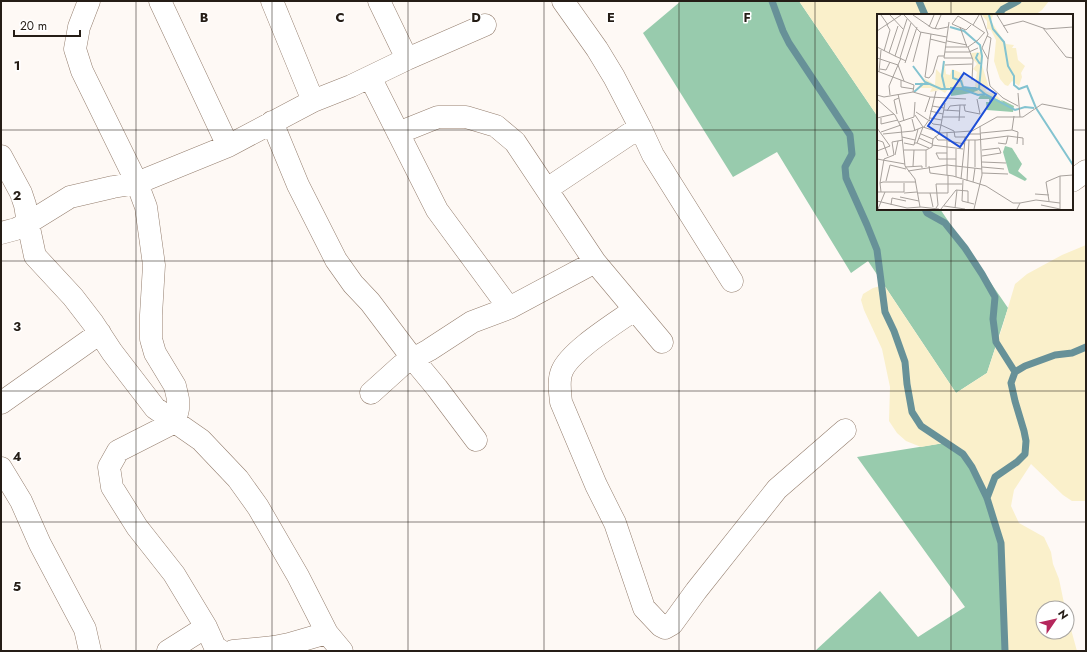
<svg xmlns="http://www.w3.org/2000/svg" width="1087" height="652" font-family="Jost,sans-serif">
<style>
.forest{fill:#98cbad}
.sand{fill:#faf0cb}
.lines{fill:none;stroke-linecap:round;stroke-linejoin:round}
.stream{stroke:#679198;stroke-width:7}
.minor-casing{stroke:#947e6e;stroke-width:23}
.minor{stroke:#fff;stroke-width:22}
.grid{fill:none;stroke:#251d16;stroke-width:1;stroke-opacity:0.55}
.inset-river{fill:none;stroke:#83c3d0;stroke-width:2}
.inset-road{fill:none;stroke:#a7a19c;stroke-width:1}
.view{fill:#1d4ed8;fill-opacity:0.15;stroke:#1d4ed8;stroke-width:2}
.inset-edge{fill:none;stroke:#251d16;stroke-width:2}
.grid-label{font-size:13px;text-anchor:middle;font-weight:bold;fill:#251d16;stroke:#fff;stroke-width:3;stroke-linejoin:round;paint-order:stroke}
</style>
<rect width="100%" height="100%" fill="#fef9f5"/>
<path class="forest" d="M 681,1 L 799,1 L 878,117 L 878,209 L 940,209 L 1008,308 L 987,373 L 956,393 L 868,261 L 851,273 L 777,152 L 733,177 L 643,33 Z
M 944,443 L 963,454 L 972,467 L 987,498 L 1001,543 L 1005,651 L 815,651 L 880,591 L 918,637 L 965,607 L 857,457 Z"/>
<path class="sand" d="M 799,1 L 1049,1 L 1042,10 L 1035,15 L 878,15 L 878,117 Z
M 1086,245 L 1086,501 L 1072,501 L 1063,495 L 1031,464 L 1014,490 L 1011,506 L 1019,523 L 1044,537 L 1051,552 L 1053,564 L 1059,579 L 1065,608 L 1043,608 L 1043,632 L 1067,632 L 1067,615 L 1077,651 L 1005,651 L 1001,543 L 987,498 L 972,467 L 963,454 L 944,443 L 921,447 L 906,441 L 897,433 L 889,421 L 890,387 L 882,349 L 864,310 L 861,300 L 863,294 L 873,288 L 884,285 L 956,393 L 987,373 L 1002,328 L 1015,284 L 1027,274 L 1062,255 Z"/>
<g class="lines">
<path class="stream" d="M 772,1 L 783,31 L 789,43 L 850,135 L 852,154 L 845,167 L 846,178 L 867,225 L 877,250 L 885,312 L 894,331 L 905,362 L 907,384 L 912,412 L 921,426 L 963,454 L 972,467 L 987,498 L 1001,543 L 1005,651
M 919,1 L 925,15
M 998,15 L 1003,9 L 1018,1
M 925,209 L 927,213 L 945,223 L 965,248 L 982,274 L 995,297 L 993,319 L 996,342 L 1015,372
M 987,498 L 995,477 L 1017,462 L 1025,454 L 1026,441 L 1024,431 L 1015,401 L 1011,383 L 1015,372 L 1025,366 L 1055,355 L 1072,353 L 1086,347"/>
<g class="minor-casing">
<path id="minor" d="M 89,1 L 79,27 L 75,49 L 82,71 L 137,183 L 228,146 L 313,101 L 351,86 L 407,59 L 485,25
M 160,1 L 228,146
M 272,1 L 313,101
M 379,1 L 407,59
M 563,1 L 597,49 L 614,77 L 640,127 L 653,155 L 732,281
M 370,77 L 437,210 L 509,308
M 272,122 L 298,185 L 336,260 L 353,284 L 370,302 L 413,359 L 437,388 L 476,440
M 398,133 L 438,117 L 466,117 L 496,126 L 515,142 L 595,262
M 1,156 L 21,193 L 25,205 L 28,223 L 35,256 L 73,297 L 93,323 L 112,352 L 155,408 L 201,440 L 238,479 L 258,507 L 298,576 L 327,633 L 342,651
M 1072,181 L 1086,171
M 547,189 L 640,127
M 1,233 L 16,229 L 28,223 L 70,197 L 113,187 L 137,183 L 146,207 L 154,265 L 151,315 L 151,339 L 155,353 L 175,386 L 178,399 L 178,409 L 175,422 L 118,451 L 109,467 L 112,487 L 137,527 L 174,574 L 206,627 L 215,647 L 221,651
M 634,310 C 616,323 570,351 562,371 C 558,380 560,392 561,402 L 596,485 L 615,523 L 644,608 L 661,626 L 665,628 L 672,624 L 696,591 L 777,489 L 845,430
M 371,393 L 402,365 L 429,350 L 472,322 L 509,308 L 595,262 L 662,342
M 1,403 L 100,333
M 1,468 L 21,501 L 40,544 L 85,629 L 90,651
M 168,651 L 206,627
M 233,651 L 274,647 L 289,644 L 327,633"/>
</g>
<use href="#minor" class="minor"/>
</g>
<path class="grid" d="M 136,1 L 136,651M 272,1 L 272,651M 408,1 L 408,651M 544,1 L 544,651M 679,1 L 679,651M 815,1 L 815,651M 951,1 L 951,15M 1,130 L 878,130M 1072,130 L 1086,130M 951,209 L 951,651M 1,261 L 1086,261M 1,391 L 1086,391M 1,522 L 1086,522"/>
<g transform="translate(877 14)">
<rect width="196" height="196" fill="#fef9f5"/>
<path d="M 73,73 L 99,73 L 102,78 L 74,82 ZM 104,80 L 127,87 L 137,92 L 136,98 L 110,96 L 109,88 L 112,88 L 112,85 L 101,85 ZM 128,132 L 135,134 L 145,150 L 141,157 L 150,165 L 148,167 L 132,159 L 126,138 Z" fill="#98cbad"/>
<path d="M 105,1 L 116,1 L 114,7 L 119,15 L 129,30 L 137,31 L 135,34 L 139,34 L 141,46 L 148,52 L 144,59 L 145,63 L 142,72 L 135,67 L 131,72 L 128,71 L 123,65 L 117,47 L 119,26 L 114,16 L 110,15 L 110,7 ZM 104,31 L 106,42 L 105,51 L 112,74 L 108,77 L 119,81 L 126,88 L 108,80 L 102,82 L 94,79 L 102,76 L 98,72 L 100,58 L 96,55 L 100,50 L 95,44 L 94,39 L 104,38 L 102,32 ZM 67,46 L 69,60 L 73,61 L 75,55 L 82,58 L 85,60 L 87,73 L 73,73 L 68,79 L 63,76 L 53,78 L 55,74 L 44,74 L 45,70 L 38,71 L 45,68 L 50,70 L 47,64 L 58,71 L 59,55 L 64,60 Z" fill="#faf0cb"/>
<path class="inset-river" d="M 112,1 L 116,15 L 127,28 L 131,52 L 137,62 L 137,71 L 142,75 L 150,72 L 159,94 L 196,151M 73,13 L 87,17 L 103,31 L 105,42 L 102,75 L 108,80M 101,39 L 99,44 L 103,50M 67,47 L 65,62 L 68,75M 36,52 L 48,68 L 64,75 L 85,75 L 101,81 L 108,80 L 138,96 L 148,93 L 157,94M 76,56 L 76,64 L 84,67 L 86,73 L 102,75M 38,70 L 52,70M 37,78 L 46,70"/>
<path class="inset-road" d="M 4,1 L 11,11M 13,1 L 26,15M 27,1 L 43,18 L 70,23M 36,1 L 55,14 L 61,15 L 71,13M 104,1 L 111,20 L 105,34 L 111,45 L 110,56 L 113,72 L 126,84 L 141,92M 120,1 L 131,19M 81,2 L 75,10 L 89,16 L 94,11M 81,2 L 96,11 L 102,1M 72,8 L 67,44 L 95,44M 96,11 L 108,19M 126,12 L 146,7 L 169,15 L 196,13M 52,13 L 57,1M 83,13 L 90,33M 166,14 L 189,43 L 196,44M 58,15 L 64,1M 0,17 L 24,1M 54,20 L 48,63 L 52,64 L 56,59 L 61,42 L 67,42M 110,22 L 114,24 L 111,45M 53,25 L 69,29M 70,27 L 90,31M 0,33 L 12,39M 68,33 L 91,33 L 101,26 L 107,19M 91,33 L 96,46 L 95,66M 7,37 L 13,16 L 10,11M 68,38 L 92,38 L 101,34M 18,42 L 12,39 L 21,12M 0,44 L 21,51 L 24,44M 23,44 L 34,9M 29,47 L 18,42 L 30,5M 36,48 L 44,18M 28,49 L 40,13M 68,51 L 95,50M 3,55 L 9,56 L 13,48M 0,57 L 37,71 L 36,78M 2,58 L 4,36M 24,66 L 24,73 L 37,75M 141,79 L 143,103M 21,80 L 27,107M 0,81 L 7,83 L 36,78 L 53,83 L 89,85M 13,81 L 12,72 L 21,51 L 27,67M 0,85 L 18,101 L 24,113 L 28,152 L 38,165 L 43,193M 87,91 L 88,97 L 103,100 L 100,85M 55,92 L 67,94M 67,96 L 83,97M 53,97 L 66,100M 70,97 L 73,92 L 83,91M 39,98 L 51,106M 48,98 L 53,83M 20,100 L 17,86 L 22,84M 38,101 L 46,113M 66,103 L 88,103M 0,104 L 17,100M 4,104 L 4,110 L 21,106M 53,104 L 65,106M 35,105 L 38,117M 52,106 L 56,110 L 64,111 L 68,89M 82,107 L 83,91 L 89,91M 22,108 L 37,103 L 38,88M 47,113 L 52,106 L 59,77M 0,114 L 13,132 L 0,137M 135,116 L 141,118 L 140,130M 4,118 L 24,111M 104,119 L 135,116 L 137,102M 6,120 L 36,117 L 46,113 L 64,119 L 95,117 L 120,103 L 146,103 L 165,90 L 196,96M 44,120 L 56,125M 91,120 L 104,120M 58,122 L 61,126 L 71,126M 25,123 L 38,126M 88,123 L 88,126 L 100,126 L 131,122 L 146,124 L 146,131M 42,124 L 55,130M 0,126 L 6,128 L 11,142M 71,127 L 88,130M 27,129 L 37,131 L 41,115M 37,129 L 40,129 L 46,113M 40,129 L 52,134M 121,129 L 129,130 L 131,122M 55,131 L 86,135M 27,136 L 49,136M 70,139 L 59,139 L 62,145 L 79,145M 18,141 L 21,127M 105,142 L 124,139 L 122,134 L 105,136M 0,145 L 28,150M 105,148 L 129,149M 36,152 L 37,136M 52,152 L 53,159 L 76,162 L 109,172 L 136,189 L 143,189M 28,153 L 45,152 L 45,154M 49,153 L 49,136 L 55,133 L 56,125 L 62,120 L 64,111 L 77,117 L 78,123 L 90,123 L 93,117M 98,153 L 98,126M 105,153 L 127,155M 31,157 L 70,151 L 105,155M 105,159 L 131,160M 70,161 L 70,118M 79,163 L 79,135M 84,165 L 88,126M 86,166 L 85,187 L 97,190M 9,167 L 13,151 L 29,155M 90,167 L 92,126M 96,168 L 98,154M 3,169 L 7,145 L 17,141 L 15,128 L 26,126M 0,178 L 4,178 L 3,169 L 6,168 L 39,168M 4,178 L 27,178 L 27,169M 27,179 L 40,178M 40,179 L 71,179 L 71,161M 53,179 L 56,193M 158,180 L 172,181M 23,183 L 42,187M 0,187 L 30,194 L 44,193 L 62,195M 172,187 L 169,168 L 183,162 L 196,161M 14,191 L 15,184 L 29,187M 164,191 L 183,195M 67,192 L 88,195M 59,194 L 61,191 L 59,170 L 85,170M 78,194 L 80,176M 1,195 L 8,178M 64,195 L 79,176 L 91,177 L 91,189M 97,195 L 105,161 L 103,112M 140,195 L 143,189 L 159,186 L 183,189M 183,195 L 183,162"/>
<path class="view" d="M 87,59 L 119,80 L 83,133 L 51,112 Z"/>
<rect width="196" height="196" class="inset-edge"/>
</g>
<g class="grid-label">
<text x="204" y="22">B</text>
<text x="340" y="22">C</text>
<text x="476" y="22">D</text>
<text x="611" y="22">E</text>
<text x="747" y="22">F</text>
<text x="17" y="70">1</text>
<text x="17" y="200">2</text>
<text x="17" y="331">3</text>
<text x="17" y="461">4</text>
<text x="17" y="591">5</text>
</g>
<rect width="1087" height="652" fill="none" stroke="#251d16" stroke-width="4"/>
<g transform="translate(1055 620) rotate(56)"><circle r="19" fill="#ffffff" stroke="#a8a5a2"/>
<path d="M0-3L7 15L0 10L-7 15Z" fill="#b5275c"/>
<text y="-6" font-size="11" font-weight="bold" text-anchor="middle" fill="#251d16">N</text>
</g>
<path d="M14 30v6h66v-6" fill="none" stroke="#251d16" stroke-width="2"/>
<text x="20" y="30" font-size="12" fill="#251d16" stroke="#ffffff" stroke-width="3" paint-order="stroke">20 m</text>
</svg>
